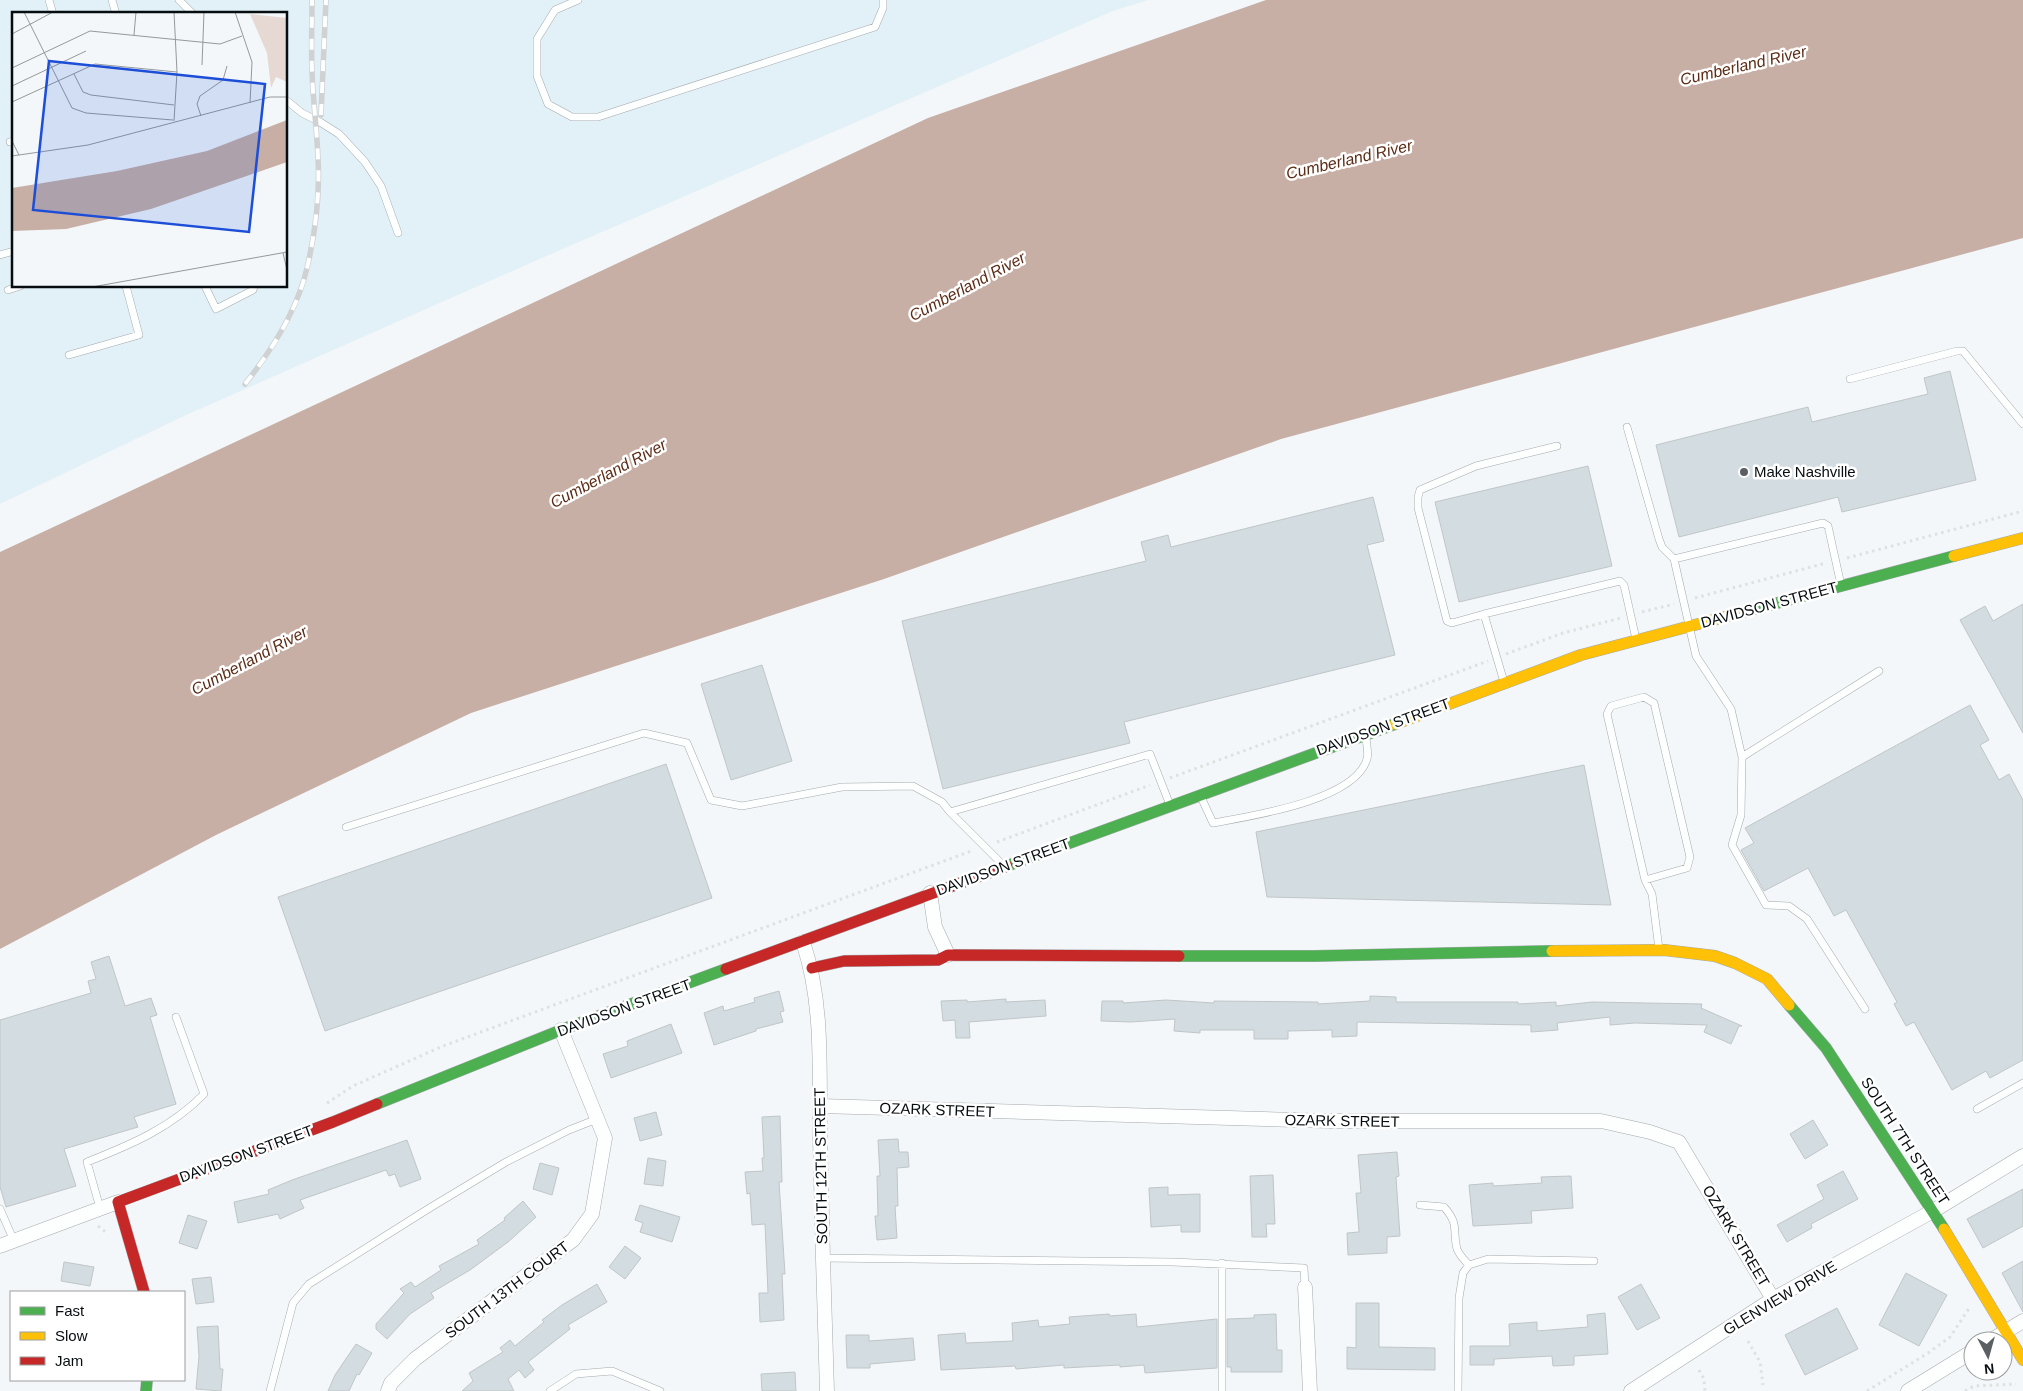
<svg xmlns="http://www.w3.org/2000/svg" width="2023" height="1391" font-family="Arial,sans-serif">
<style>
.built{fill:#e2f0f7;fill-rule:evenodd}
.water{fill:#c7afa5}
.building{fill:#d3dce1;stroke:#c0c6c8}
.lines{fill:none;stroke-linecap:round;stroke-linejoin:round}
.lane-casing{stroke:#a5aaad;stroke-width:8}
.street-casing{stroke:#a5aaad;stroke-width:15}
.fast-casing{stroke:#a5aaad;stroke-width:12}
.slow-casing{stroke:#a5aaad;stroke-width:12}
.jam-casing{stroke:#a5aaad;stroke-width:12}
.path{stroke:#dfe0e0;stroke-width:3;stroke-dasharray:2.5 4;stroke-linecap:butt}
.lane{stroke:#fdfefe;stroke-width:7}
.street{stroke:#fdfefe;stroke-width:14}
.fast{stroke:#4caf50;stroke-width:11}
.slow{stroke:#ffc107;stroke-width:11}
.jam{stroke:#c62828;stroke-width:11}
.rail-casing{stroke:#cfd1d2;stroke-width:5.5}
.rail{stroke:#fff;stroke-width:4;stroke-dasharray:11;stroke-linecap:butt}
.poi-dot{fill:#595f62;stroke:#fff;stroke-width:2}
.labels{text-anchor:middle;stroke-width:5;stroke-linejoin:round;paint-order:stroke}
.poi-label{font-size:15px;fill:#060d10;stroke:#fff;text-anchor:start}
.street-label{font-size:15px;fill:#060d10;stroke:#fff}
.water-label{font-size:16px;font-style:italic;fill:#5d2c16;stroke:#fff}
.inset-road{fill:none;stroke:#94999c;stroke-width:1}
.view{fill:#1d4ed8;fill-opacity:0.15;stroke:#1d4ed8;stroke-width:2.5}
.inset-edge{fill:none;stroke:#060d10;stroke-width:2.5}
</style>
<rect width="100%" height="100%" fill="#f3f7f9"/>
<path class="built" d="M 0,0 L 1148,0 L 1113,11 L 535,261 L 184,416 L 0,504 ZM 14,14 L 286,14 L 286,286 L 14,286 Z"/>
<path class="water" d="M 1266,0 L 2023,0 L 2023,238 L 1281,439 L 884,579 L 471,713 L 216,835 L 0,949 L 0,552 L 928,118 Z"/>
<path class="building" d="M 1950,371 L 1976,480 L 1842,512 L 1838,497 L 1679,537 L 1656,445 L 1808,407 L 1812,422 L 1928,394 L 1924,378 Z
M 1588,466 L 1612,566 L 1459,602 L 1435,502 Z
M 1373,497 L 1384,541 L 1367,545 L 1395,655 L 1124,722 L 1130,743 L 943,789 L 902,621 L 1146,561 L 1141,542 L 1168,535 L 1171,547 Z
M 2023,604 L 2023,733 L 1960,620 L 1985,606 L 1993,621 Z
M 762,665 L 792,761 L 731,780 L 701,684 Z
M 1970,705 L 1989,740 L 1980,745 L 1999,780 L 2009,774 L 2023,800 L 2023,1060 L 1990,1078 L 1986,1071 L 1952,1090 L 1914,1022 L 1906,1026 L 1894,1004 L 1897,1002 L 1846,910 L 1834,916 L 1808,868 L 1764,891 L 1741,850 L 1754,843 L 1745,828 Z
M 666,764 L 712,898 L 325,1031 L 278,897 Z
M 1584,765 L 1611,905 L 1267,897 L 1256,832 Z
M 109,956 L 125,1006 L 151,998 L 157,1015 L 150,1017 L 176,1104 L 134,1117 L 138,1127 L 64,1149 L 76,1186 L 6,1207 L 0,1187 L 0,1020 L 91,993 L 88,981 L 96,979 L 91,962 Z
M 779,991 L 784,1011 L 780,1012 L 783,1022 L 756,1029 L 756,1031 L 714,1045 L 704,1013 L 723,1006 L 724,1011 L 755,1002 L 754,998 Z
M 1370,996 L 1396,997 L 1396,1002 L 1518,1002 L 1518,1004 L 1556,1002 L 1556,1006 L 1592,1002 L 1702,1004 L 1701,1008 L 1742,1026 L 1739,1026 L 1731,1044 L 1704,1032 L 1707,1025 L 1635,1023 L 1610,1025 L 1610,1017 L 1557,1023 L 1558,1030 L 1531,1032 L 1531,1025 L 1357,1022 L 1357,1036 L 1332,1037 L 1332,1030 L 1288,1031 L 1288,1039 L 1254,1039 L 1254,1030 L 1200,1030 L 1200,1033 L 1174,1031 L 1175,1019 L 1131,1022 L 1101,1021 L 1102,1001 L 1123,1001 L 1123,1003 L 1166,1000 L 1214,1003 L 1214,1001 L 1318,1002 L 1318,1004 L 1370,1001 Z
M 1006,999 L 1006,1002 L 1045,1000 L 1046,1016 L 969,1022 L 970,1038 L 956,1038 L 955,1020 L 943,1021 L 941,1001 L 967,1000 L 967,1002 Z
M 671,1024 L 682,1053 L 611,1078 L 603,1054 L 628,1046 L 627,1041 Z
M 656,1112 L 662,1135 L 640,1141 L 634,1118 Z
M 780,1116 L 782,1182 L 779,1182 L 785,1274 L 782,1274 L 784,1320 L 760,1322 L 759,1293 L 768,1293 L 765,1224 L 752,1225 L 750,1193 L 747,1194 L 745,1172 L 763,1171 L 762,1158 L 764,1158 L 762,1117 Z
M 1813,1120 L 1828,1145 L 1805,1159 L 1790,1134 Z
M 898,1139 L 899,1152 L 908,1152 L 909,1167 L 897,1168 L 898,1206 L 895,1206 L 897,1238 L 877,1240 L 875,1216 L 878,1216 L 877,1176 L 880,1176 L 878,1140 Z
M 407,1140 L 421,1179 L 400,1187 L 395,1174 L 389,1176 L 386,1170 L 300,1200 L 304,1208 L 280,1219 L 278,1214 L 238,1223 L 234,1202 L 269,1194 L 268,1190 L 292,1180 Z
M 1397,1152 L 1399,1176 L 1396,1177 L 1400,1236 L 1387,1237 L 1387,1253 L 1348,1255 L 1347,1233 L 1359,1232 L 1356,1193 L 1361,1193 L 1358,1155 Z
M 648,1158 L 666,1161 L 663,1186 L 644,1184 Z
M 540,1163 L 559,1168 L 552,1195 L 533,1189 Z
M 1843,1171 L 1858,1199 L 1811,1224 L 1812,1228 L 1787,1242 L 1777,1225 L 1824,1199 L 1817,1185 Z
M 1273,1175 L 1275,1224 L 1266,1224 L 1267,1237 L 1252,1237 L 1250,1176 Z
M 1571,1176 L 1573,1208 L 1531,1211 L 1532,1223 L 1473,1226 L 1469,1185 L 1493,1183 L 1493,1186 L 1542,1183 L 1541,1177 Z
M 1168,1187 L 1168,1195 L 1200,1194 L 1200,1232 L 1181,1232 L 1181,1225 L 1151,1227 L 1149,1188 Z
M 2023,1189 L 2023,1226 L 1983,1248 L 1967,1219 Z
M 523,1201 L 536,1217 L 508,1242 L 470,1270 L 431,1293 L 434,1298 L 410,1314 L 387,1339 L 376,1329 L 376,1324 L 404,1293 L 400,1289 L 411,1282 L 415,1287 L 441,1270 L 439,1266 L 479,1244 L 477,1240 L 505,1220 L 504,1218 Z
M 640,1205 L 680,1217 L 672,1242 L 640,1232 L 643,1223 L 635,1220 Z
M 188,1215 L 207,1221 L 197,1249 L 179,1243 Z
M 625,1246 L 641,1258 L 625,1279 L 609,1267 Z
M 2023,1261 L 2023,1312 L 2002,1273 Z
M 64,1262 L 94,1267 L 90,1286 L 61,1281 Z
M 1906,1273 L 1947,1295 L 1919,1346 L 1879,1325 Z
M 211,1277 L 214,1302 L 196,1304 L 192,1279 Z
M 597,1284 L 607,1302 L 568,1325 L 570,1329 L 528,1362 L 534,1370 L 525,1378 L 519,1370 L 508,1379 L 514,1391 L 462,1391 L 473,1381 L 469,1373 L 503,1352 L 500,1348 L 510,1340 L 515,1346 L 544,1322 L 542,1320 L 562,1305 Z
M 1641,1284 L 1660,1318 L 1637,1330 L 1618,1297 Z
M 1356,1303 L 1379,1303 L 1379,1347 L 1435,1348 L 1435,1370 L 1347,1369 L 1347,1347 L 1356,1348 Z
M 1837,1308 L 1858,1349 L 1805,1375 L 1785,1335 Z
M 1605,1313 L 1608,1354 L 1574,1356 L 1574,1365 L 1553,1366 L 1552,1356 L 1494,1359 L 1494,1365 L 1470,1365 L 1470,1346 L 1510,1346 L 1509,1324 L 1537,1322 L 1537,1331 L 1588,1327 L 1587,1315 Z
M 1109,1314 L 1110,1316 L 1136,1314 L 1137,1327 L 1217,1319 L 1217,1368 L 1145,1373 L 1144,1365 L 1120,1367 L 1120,1365 L 1064,1368 L 1064,1365 L 1016,1369 L 1015,1366 L 941,1370 L 938,1335 L 965,1333 L 966,1343 L 1013,1341 L 1012,1323 L 1038,1320 L 1039,1327 L 1070,1324 L 1069,1317 Z
M 1276,1314 L 1277,1350 L 1282,1350 L 1282,1372 L 1231,1372 L 1231,1367 L 1227,1367 L 1227,1319 L 1254,1318 L 1254,1315 Z
M 218,1326 L 220,1369 L 223,1369 L 221,1391 L 196,1389 L 199,1356 L 197,1327 Z
M 846,1335 L 869,1335 L 869,1341 L 913,1338 L 915,1360 L 870,1364 L 870,1368 L 847,1368 Z
M 356,1344 L 372,1353 L 359,1375 L 357,1374 L 349,1391 L 328,1391 L 335,1375 Z
M 795,1372 L 796,1391 L 762,1391 L 761,1374 Z"/>
<g class="lines">
<g class="lane-casing">
<path id="lane" d="M 49,0 L 53,14
M 112,0 L 116,14
M 179,0 L 193,14
M 578,0 L 555,10 L 537,39 L 537,76 L 548,104 L 572,117 L 598,117 L 875,27 L 883,8 L 883,0
M 286,100 L 302,113 L 320,122 L 339,134 L 365,162 L 381,186 L 398,233
M 10,142 L 14,141
M 0,255 L 14,251
M 205,286 L 216,309 L 253,290 L 254,286
M 8,290 L 20,286
M 69,355 L 139,335 L 126,286
M 1850,379 L 1957,351 L 1963,351 L 2023,424
M 1627,427 L 1659,539 L 1662,547 L 1674,559
M 1841,585 L 1828,526 L 1823,523 L 1674,559 L 1696,656 L 1731,709 L 1742,757 L 1741,815 L 1732,845 L 1766,905 L 1789,906 L 1807,919 L 1865,1009
M 1484,614 L 1452,623 L 1447,621 L 1418,508 L 1418,497 L 1420,490 L 1476,466 L 1557,446
M 1504,682 L 1484,614 L 1620,581 L 1624,585 L 1636,639
M 1742,757 L 1879,671
M 1201,797 L 1213,823 C 1250,816 1355,801 1367,759 C 1369,753 1366,743 1366,736
M 950,812 L 1002,864
M 346,827 L 644,733 L 687,743 L 711,800 L 742,806 L 842,787 L 913,786 L 942,802 L 950,812 L 1150,754 L 1170,805
M 1645,880 L 1687,868 L 1690,857 L 1654,703 L 1644,697 L 1611,706 L 1607,714 L 1645,880 L 1652,894 L 1659,949
M 1977,1109 L 2023,1083
M 1420,1205 L 1444,1207 C 1460,1225 1452,1230 1457,1249 C 1459,1254 1465,1261 1469,1265
M 100,1208 L 87,1162 C 130,1145 171,1128 204,1094 L 176,1017
M 0,1209 L 14,1241
M 822,1258 L 1173,1262 L 1304,1268 L 1305,1287
M 1222,1263 L 1222,1391
M 270,1391 L 293,1303 L 309,1284 L 428,1209 L 506,1162 L 569,1130 L 597,1119
M 550,1391 L 576,1374 L 612,1371 L 660,1391
M 1458,1391 L 1459,1298 L 1463,1273 L 1469,1265 L 1488,1259 L 1594,1261"/>
</g>
<g class="street-casing">
<path id="street" d="M 930,893 L 935,927 L 948,955
M 803,942 C 824,1005 819,1071 820,1137 C 822,1222 824,1306 827,1391
M 820,1106 L 1330,1121 L 1601,1121 L 1650,1132 L 1679,1142 L 1773,1299
M 0,1246 L 118,1202
M 1305,1287 L 1310,1391
M 1990,1341 L 2023,1321
M 388,1391 L 391,1383 L 415,1359 L 573,1240 L 592,1214 L 605,1138 L 561,1030
M 1631,1391 L 1773,1299 L 1933,1211 L 2023,1156
M 1908,1391 L 1973,1351"/>
</g>
<g class="fast-casing">
<path id="fast" d="M 1736,614 L 1954,556
M 1007,866 L 1395,724
M 1179,956 L 1314,956 L 1552,951
M 1789,1005 L 1826,1048 L 1944,1229
M 377,1104 L 561,1030 L 726,969
M 146,1391 L 147,1380"/>
</g>
<g class="slow-casing">
<path id="slow" d="M 1954,556 L 2023,538
M 1395,724 L 1581,655 L 1736,614
M 1552,951 L 1664,950 L 1715,956 L 1735,963 L 1767,979 L 1789,1005
M 1944,1229 L 2023,1360"/>
</g>
<g class="jam-casing">
<path id="jam" d="M 812,968 L 844,961 L 938,960 L 948,955 L 1179,956
M 726,969 L 1007,866
M 144,1292 L 118,1202 L 333,1122 L 377,1104"/>
</g>
<path class="path" d="M 1847,558 L 2023,511
M 1695,598 L 1826,563
M 1642,612 L 1674,604
M 1506,654 L 1563,633 L 1621,618
M 1170,778 L 1488,661
M 997,842 L 1150,785
M 327,1103 L 353,1086 L 443,1046 L 974,850
M 98,1226 L 108,1234
M 1748,1341 L 1760,1362 L 1763,1385
M 1699,1370 L 1704,1379 L 1705,1391
M 1867,1391 L 1928,1353 L 1950,1337 L 1970,1307
M 1965,1391 L 1974,1386 L 2016,1384"/>
<use href="#lane" class="lane"/>
<use href="#street" class="street"/>
<use href="#fast" class="fast"/>
<use href="#slow" class="slow"/>
<use href="#jam" class="jam"/>
<g class="rail-casing">
<path id="rail" d="M 321,115 L 326,0
M 245,384 C 272,350 297,311 307,268 C 315,234 320,194 318,159 C 317,130 313,101 312,72 C 311,48 312,24 312,0"/>
</g>
<use href="#rail" class="rail"/>
</g>
<circle class="poi-dot" cx="1744" cy="472" r="5"/>
<g class="labels">
<g class="poi-label">
<text x="1754" y="477">Make Nashville</text>
</g>
<g class="street-label">
<text transform="translate(1769 605) rotate(-15)" y="5">DAVIDSON STREET</text>
<text transform="translate(1383 727) rotate(-20)" y="5">DAVIDSON STREET</text>
<text transform="translate(1003 867) rotate(-20)" y="5">DAVIDSON STREET</text>
<text transform="translate(624 1008) rotate(-20)" y="5">DAVIDSON STREET</text>
<text transform="translate(937 1110) rotate(2)" y="5">OZARK STREET</text>
<text transform="translate(1342 1121) rotate(1)" y="5">OZARK STREET</text>
<text transform="translate(1905 1141) rotate(57)" y="5">SOUTH 7TH STREET</text>
<text transform="translate(246 1154) rotate(-20)" y="5">DAVIDSON STREET</text>
<text transform="translate(821 1166) rotate(-91)" y="5">SOUTH 12TH STREET</text>
<text transform="translate(1736 1236) rotate(59)" y="5">OZARK STREET</text>
<text transform="translate(507 1290) rotate(-37)" y="5">SOUTH 13TH COURT</text>
<text transform="translate(1780 1298) rotate(-31)" y="5">GLENVIEW DRIVE</text>
</g>
<g class="water-label">
<text transform="translate(1743 65) rotate(-13)" y="6">Cumberland River</text>
<text transform="translate(1349 159) rotate(-13)" y="6">Cumberland River</text>
<text transform="translate(967 286) rotate(-28)" y="6">Cumberland River</text>
<text transform="translate(608 473) rotate(-28)" y="6">Cumberland River</text>
<text transform="translate(249 660) rotate(-28)" y="6">Cumberland River</text>
</g>
</g>
<g transform="translate(12 12)">
<rect width="275" height="275" fill="#f3f7f9"/>
<path d="M 238,2 L 275,6 L 275,70 L 264,65 L 259,76 L 255,41 Z" fill="#e6d8d2"/>
<path d="M 275,108 L 275,150 L 139,197 L 54,217 L 0,219 L 0,176 L 105,159 L 195,139 Z" fill="#c7afa5"/>
<path class="inset-road" d="M 12,0 L 60,96 L 74,101 L 161,108M 223,0 L 240,50 L 238,91M 0,22 L 41,0M 122,23 L 124,0M 190,53 L 192,0M 0,56 L 78,19 L 208,32 L 230,24M 62,62 L 71,80 L 79,83 L 162,93M 0,74 L 74,39M 0,90 L 83,52 L 165,60M 189,104 L 185,92 L 188,84 L 211,68 L 215,54M 162,109 L 165,60 L 162,0M 0,129 L 7,143M 0,144 L 76,133 L 258,85 L 275,85M 271,241 L 275,258M 80,275 L 275,240"/>
<path class="view" d="M 37,49 L 253,72 L 237,220 L 21,198 Z"/>
<rect width="275" height="275" class="inset-edge"/>
</g>
<rect x="10" y="1291" width="175" height="90" fill="#ffffff" stroke="#9b9e9f"/>
<rect x="20" y="1307" width="25" height="8" fill="#4caf50" stroke="#9b9e9f"/>
<text x="55" y="1316" font-size="15" fill="#060d10">Fast</text>
<rect x="20" y="1332" width="25" height="8" fill="#ffc107" stroke="#9b9e9f"/>
<text x="55" y="1341" font-size="15" fill="#060d10">Slow</text>
<rect x="20" y="1357" width="25" height="8" fill="#c62828" stroke="#9b9e9f"/>
<text x="55" y="1366" font-size="15" fill="#060d10">Jam</text>
<g transform="translate(1988 1356) rotate(174)"><circle r="24" fill="#ffffff" stroke="#9b9e9f"/>
<path d="M0-4L9 19L0 12L-9 19Z" fill="#595f62"/>
<text y="-8" font-size="14" font-weight="bold" text-anchor="middle" fill="#060d10">N</text>
</g>
</svg>
